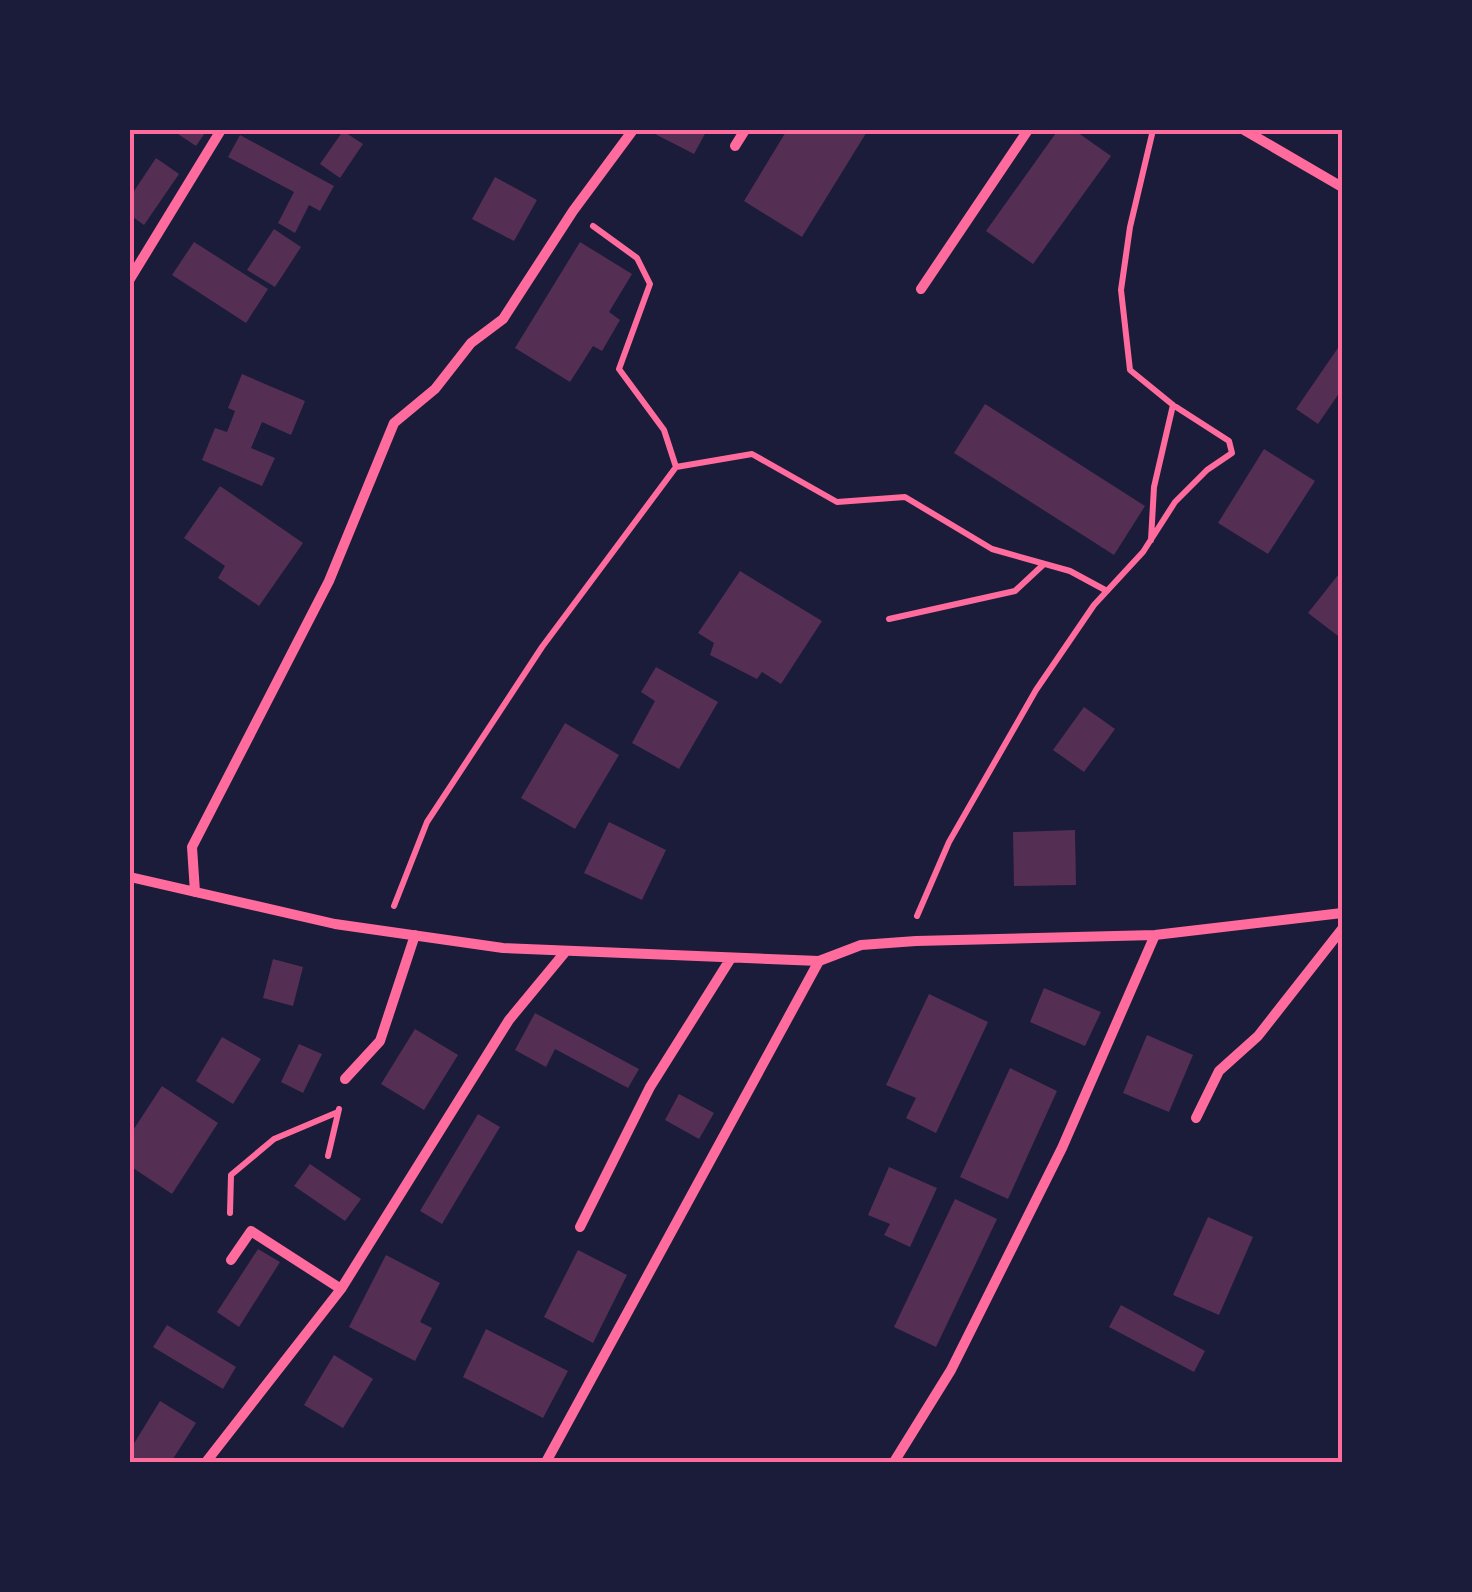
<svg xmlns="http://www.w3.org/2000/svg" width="1472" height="1592" font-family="'Varela Round',sans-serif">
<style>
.building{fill:#542f53}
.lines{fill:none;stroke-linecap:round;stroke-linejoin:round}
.path{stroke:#ff6b9d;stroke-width:6}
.minor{stroke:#ff6b9d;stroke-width:10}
.neatline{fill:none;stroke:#ff6b9d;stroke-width:4}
</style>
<rect width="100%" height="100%" fill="#1b1b3a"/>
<path class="building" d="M 172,130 L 207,130 L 196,146 Z
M 654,130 L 707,130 L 694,154 L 653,133 Z
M 787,130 L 868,130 L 802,237 L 744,201 Z
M 1058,130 L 1074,130 L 1111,156 L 1033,264 L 986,231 Z
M 343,131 L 363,144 L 340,178 L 320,164 Z
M 240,135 L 334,186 L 320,211 L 309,205 L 295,233 L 278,223 L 294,192 L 228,157 Z
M 156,158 L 179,174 L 144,225 L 130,215 L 130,197 Z
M 495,177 L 537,200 L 514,241 L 472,219 Z
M 274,229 L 301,247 L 275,287 L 247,270 Z
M 194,242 L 268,289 L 246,323 L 172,275 Z
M 580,242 L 632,274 L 609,312 L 620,320 L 602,351 L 593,346 L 570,382 L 515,348 Z
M 1342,342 L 1342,389 L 1318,424 L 1296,409 Z
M 242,374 L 305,401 L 291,435 L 262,422 L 251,448 L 275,458 L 262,486 L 202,460 L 215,428 L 227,432 L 235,411 L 228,408 Z
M 985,404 L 1145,506 L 1114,555 L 954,453 Z
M 1264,449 L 1315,481 L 1268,554 L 1218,523 Z
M 220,486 L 303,543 L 259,606 L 218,578 L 225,566 L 184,538 Z
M 1342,570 L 1342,639 L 1308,613 Z
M 740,571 L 822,621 L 781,684 L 762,672 L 757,679 L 710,655 L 714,643 L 698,633 Z
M 656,667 L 718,702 L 679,769 L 632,743 L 655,701 L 641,692 Z
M 1084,707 L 1115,729 L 1084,772 L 1053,750 Z
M 565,723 L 619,755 L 575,829 L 521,798 Z
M 609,822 L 666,850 L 642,900 L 584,873 Z
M 1075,830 L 1076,885 L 1014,886 L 1013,832 Z
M 273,959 L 303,967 L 293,1006 L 263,998 Z
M 1044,988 L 1101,1012 L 1085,1046 L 1030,1022 Z
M 929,994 L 988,1022 L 936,1133 L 906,1118 L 916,1098 L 886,1085 Z
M 535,1013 L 639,1069 L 628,1088 L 555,1049 L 546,1067 L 515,1050 Z
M 415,1029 L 458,1055 L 424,1110 L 381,1084 Z
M 1147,1035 L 1193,1055 L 1169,1112 L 1123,1093 Z
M 222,1037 L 261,1059 L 233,1104 L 196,1081 Z
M 299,1044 L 322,1054 L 303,1093 L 281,1082 Z
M 1010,1068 L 1057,1091 L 1008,1199 L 960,1177 Z
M 162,1086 L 218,1123 L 172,1194 L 130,1166 L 130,1135 Z
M 679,1094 L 714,1113 L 699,1139 L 665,1120 Z
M 478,1114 L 500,1127 L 442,1224 L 420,1211 Z
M 310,1164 L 361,1199 L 345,1221 L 294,1186 Z
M 889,1167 L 937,1188 L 910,1247 L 884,1235 L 890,1224 L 868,1215 Z
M 955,1199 L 997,1219 L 936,1347 L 894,1327 Z
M 1208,1217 L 1253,1237 L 1219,1315 L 1173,1295 Z
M 258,1249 L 280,1262 L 239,1327 L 217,1312 Z
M 578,1250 L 627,1275 L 593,1343 L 544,1317 Z
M 386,1255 L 440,1283 L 420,1322 L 432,1328 L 415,1361 L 349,1327 Z
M 1121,1305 L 1205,1351 L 1194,1372 L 1109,1327 Z
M 167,1325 L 236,1367 L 223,1389 L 153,1347 Z
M 486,1329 L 568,1371 L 543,1418 L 463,1377 Z
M 334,1355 L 373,1379 L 343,1428 L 304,1405 Z
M 160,1401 L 196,1423 L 171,1462 L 130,1462 L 130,1450 Z"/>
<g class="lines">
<path class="path" d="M 676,467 L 752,454 L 837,502 L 905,497 L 992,549 L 1070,571 L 1107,591
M 1151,540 L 1154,487 L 1173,405
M 889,619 L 1015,591 L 1044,564
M 394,906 L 427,822 L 542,647 L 676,467 L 664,430 L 619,369 L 650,284 L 637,258 L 593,226
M 917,916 L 949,842 L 1036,690 L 1094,605 L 1143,552 L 1175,502 L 1207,470 L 1232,453 L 1229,441 L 1173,405 L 1130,370 L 1121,290 L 1130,227 L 1153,130
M 328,1156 L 339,1109
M 230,1213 L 231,1175 L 274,1139 L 338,1112"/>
<path class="minor" d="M 1244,130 L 1342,187
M 735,146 L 745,130
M 130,279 L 221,130
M 921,289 L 1028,130
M 130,877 L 335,924 L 503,948 L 819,961 L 861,945 L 916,941 L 1155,935 L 1342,913
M 195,892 L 192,847 L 329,581 L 394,423 L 435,389 L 471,343 L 503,319 L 573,211 L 633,130
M 345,1079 L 380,1041 L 415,935
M 1196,1118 L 1219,1071 L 1258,1036 L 1342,929
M 580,1227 L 650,1087 L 731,958
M 231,1260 L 251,1231 L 341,1289
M 206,1462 L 341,1289 L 509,1020 L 566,951
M 546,1462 L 819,961
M 894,1462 L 951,1370 L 1062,1148 L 1155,935"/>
</g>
<rect width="1472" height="1592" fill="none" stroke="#1b1b3a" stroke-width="265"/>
<rect x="132" y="132" width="1208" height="1328" class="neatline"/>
</svg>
